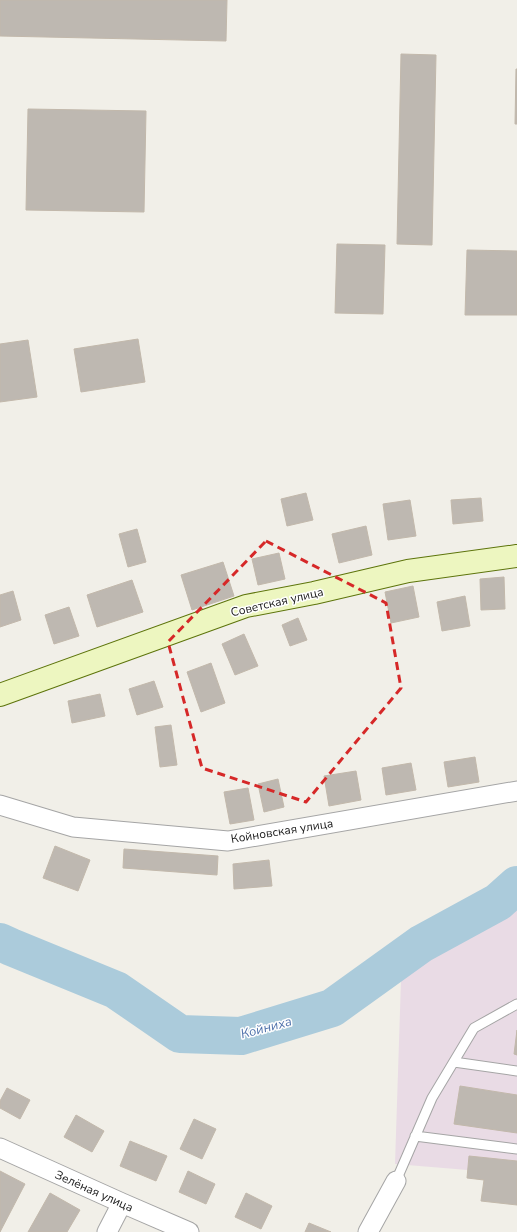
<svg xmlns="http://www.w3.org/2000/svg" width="517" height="1232" font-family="'Nunito Sans',sans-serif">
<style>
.industrial{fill:#e9dbe5}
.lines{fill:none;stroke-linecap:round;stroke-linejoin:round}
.river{stroke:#abcbdb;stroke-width:38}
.building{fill:#beb8b1;stroke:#c2b8ab}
.lane-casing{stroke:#a5a5a5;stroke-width:11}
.street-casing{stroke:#a5a5a5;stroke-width:21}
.secondary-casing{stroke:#5d740b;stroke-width:24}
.lane{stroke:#fff;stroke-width:9}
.street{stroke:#fff;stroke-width:19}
.secondary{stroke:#edf6c0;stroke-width:22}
.marked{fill:none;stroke:#d62828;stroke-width:3;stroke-dasharray:8 5;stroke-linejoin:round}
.labels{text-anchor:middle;stroke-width:3;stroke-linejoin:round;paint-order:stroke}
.street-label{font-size:12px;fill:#212121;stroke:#fff}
.water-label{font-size:13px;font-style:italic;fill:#5274ac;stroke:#fff}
</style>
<rect width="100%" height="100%" fill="#f1efe8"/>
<path class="industrial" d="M 517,879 L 517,1174 L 395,1164 L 402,950 Z"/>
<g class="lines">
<path class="river" d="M 0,942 L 11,947 L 116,990 L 180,1034 L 241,1036 L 332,1008 L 421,944 L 498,902 L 517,885"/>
</g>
<path class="building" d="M 0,0 L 227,0 L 226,41 L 0,36 Z
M 401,54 L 436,55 L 432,245 L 397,244 Z
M 516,69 L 517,69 L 517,124 L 515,124 Z
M 28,109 L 146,111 L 144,212 L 26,210 Z
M 337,244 L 385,245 L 383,314 L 335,313 Z
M 467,250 L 517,251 L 517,315 L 465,315 Z
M 138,339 L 145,382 L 81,392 L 74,349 Z
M 28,340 L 37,397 L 0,402 L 0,344 Z
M 306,493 L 313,520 L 287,526 L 281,499 Z
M 481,498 L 483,521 L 453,524 L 451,500 Z
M 410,500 L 416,536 L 388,540 L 383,504 Z
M 366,526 L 372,555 L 339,563 L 332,534 Z
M 137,529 L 146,562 L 128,567 L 119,534 Z
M 279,553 L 285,579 L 258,585 L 252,559 Z
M 223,562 L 234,596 L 192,610 L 181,575 Z
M 504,577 L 505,609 L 481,610 L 480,579 Z
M 132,580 L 143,612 L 97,627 L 87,595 Z
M 413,586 L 419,617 L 391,623 L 385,592 Z
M 13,591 L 21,620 L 0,627 L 0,595 Z
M 465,596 L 470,626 L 442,631 L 437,602 Z
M 69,607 L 79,636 L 54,644 L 45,615 Z
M 298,618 L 307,640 L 290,646 L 282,625 Z
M 244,634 L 258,666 L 235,675 L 222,644 Z
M 211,663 L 225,703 L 201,712 L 187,672 Z
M 154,681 L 163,707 L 137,715 L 129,689 Z
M 100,694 L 105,716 L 72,723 L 68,701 Z
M 171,725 L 177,765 L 160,767 L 155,727 Z
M 475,757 L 479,782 L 448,787 L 444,762 Z
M 411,763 L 416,790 L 386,795 L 382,768 Z
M 356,771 L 361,800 L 329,806 L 324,776 Z
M 278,779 L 284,807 L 264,812 L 258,784 Z
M 248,788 L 254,820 L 230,824 L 224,792 Z
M 55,846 L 90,860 L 78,891 L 43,878 Z
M 124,849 L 218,856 L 217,875 L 123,868 Z
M 269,860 L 272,886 L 234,889 L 233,864 Z
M 517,1030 L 517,1055 L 514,1054 Z
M 460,1086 L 517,1095 L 517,1133 L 454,1124 Z
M 7,1088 L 30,1100 L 20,1119 L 0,1108 L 0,1101 Z
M 76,1115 L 104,1131 L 92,1152 L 64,1137 Z
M 194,1119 L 216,1129 L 202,1159 L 180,1149 Z
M 130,1141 L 167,1156 L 156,1181 L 120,1166 Z
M 469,1156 L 517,1161 L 517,1205 L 481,1201 L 484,1180 L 467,1178 Z
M 0,1171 L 25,1184 L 0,1232 Z
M 188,1171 L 215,1184 L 206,1204 L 179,1192 Z
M 50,1193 L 80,1210 L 67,1232 L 28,1232 Z
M 246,1193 L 272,1206 L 261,1229 L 235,1217 Z
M 309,1223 L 331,1232 L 305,1232 Z"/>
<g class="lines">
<g class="lane-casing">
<path id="lane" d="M 454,1062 L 517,1071
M 415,1136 L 517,1149
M 396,1181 L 432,1098 L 474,1028 L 517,1004"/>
</g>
<g class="street-casing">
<path id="street" d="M 0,805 L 73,827 L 228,841 L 517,791
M 0,1148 L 122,1203 L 189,1232
M 107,1232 L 122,1203
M 368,1232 L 396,1181"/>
</g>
<g class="secondary-casing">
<path id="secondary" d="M 0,695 L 246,606 L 314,593 L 408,571 L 517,556"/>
</g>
<use href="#lane" class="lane"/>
<use href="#street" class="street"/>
<use href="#secondary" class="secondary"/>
</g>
<path class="marked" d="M 266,541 L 386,603 L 401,688 L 306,802 L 202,768 L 168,642 Z"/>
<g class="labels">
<g class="street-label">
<text transform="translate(277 602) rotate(-13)" y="4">Советская улица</text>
<text transform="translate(282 831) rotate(-9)" y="4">Койновская улица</text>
<text transform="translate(94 1191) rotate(24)" y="4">Зелёная улица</text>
</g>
<g class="water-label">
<text transform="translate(266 1027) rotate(-15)" y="5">Койниха</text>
</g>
</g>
</svg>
